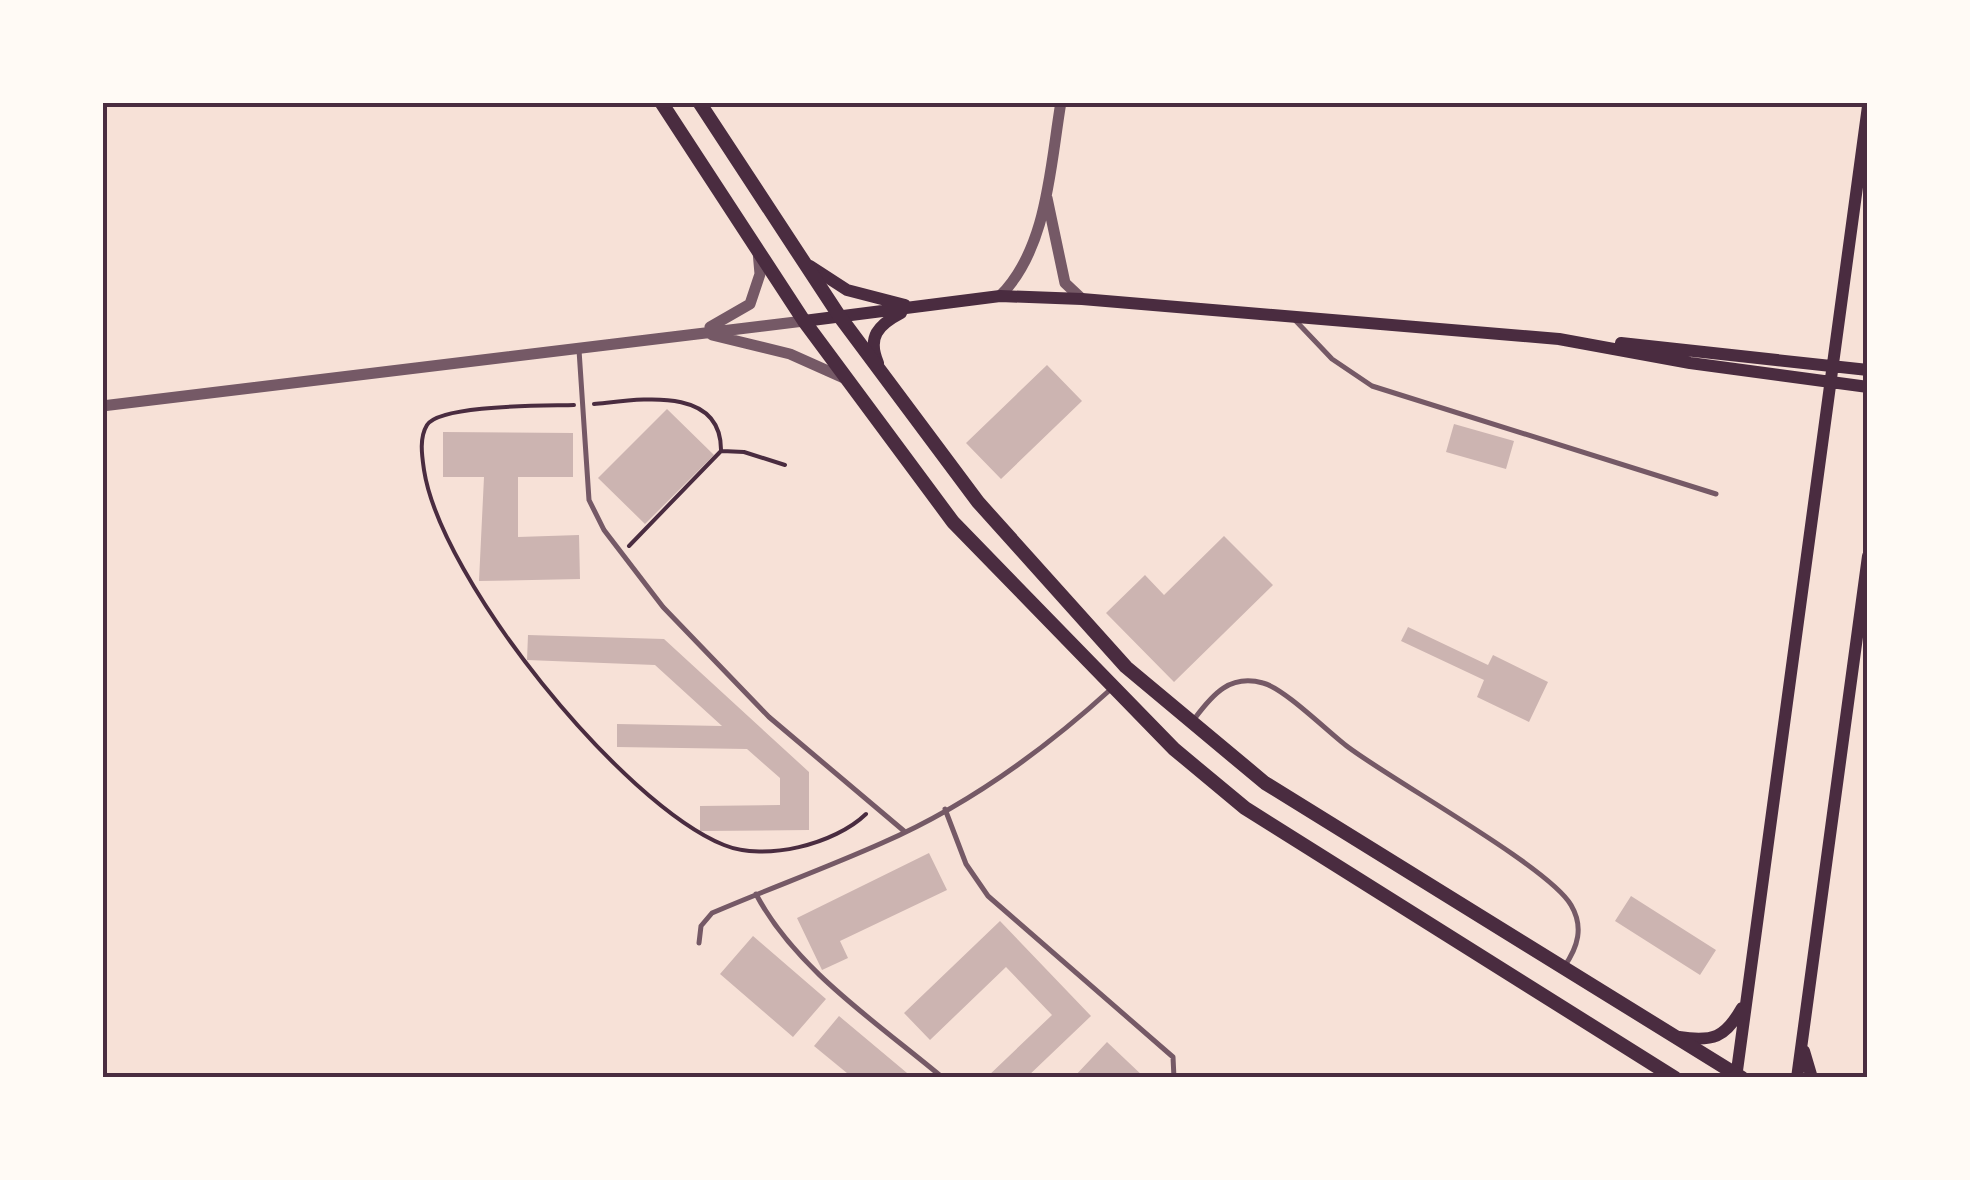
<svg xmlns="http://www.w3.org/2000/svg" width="1970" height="1180" font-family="Barlow,sans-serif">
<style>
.building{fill:#ccb4b1}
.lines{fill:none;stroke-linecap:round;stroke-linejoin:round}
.path{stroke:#4a2c40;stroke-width:4}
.service{stroke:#755966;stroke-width:5}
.tertiary{stroke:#755966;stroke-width:11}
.secondary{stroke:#4a2c40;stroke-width:12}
.primary{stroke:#4a2c40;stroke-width:14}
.neatline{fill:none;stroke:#4a2c40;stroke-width:4}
</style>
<rect width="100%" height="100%" fill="#f7e1d7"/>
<path class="building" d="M 1047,365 L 1082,401 L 1001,479 L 966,443 Z
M 667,409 L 714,455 L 645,524 L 598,478 Z
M 1454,424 L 1514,441 L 1506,469 L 1446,452 Z
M 443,432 L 573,433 L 573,477 L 518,477 L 518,537 L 579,535 L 580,579 L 479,581 L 484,477 L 443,477 Z
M 1224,536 L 1273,585 L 1174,682 L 1106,613 L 1145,575 L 1164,595 Z
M 1408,627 L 1488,665 L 1493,655 L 1548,682 L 1529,722 L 1477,697 L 1484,680 L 1401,641 Z
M 528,635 L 664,639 L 809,772 L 809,830 L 700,831 L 700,806 L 780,805 L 780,778 L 747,749 L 617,747 L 617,724 L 722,726 L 655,665 L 527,660 Z
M 929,853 L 947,890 L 840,941 L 848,958 L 822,970 L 797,918 Z
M 1631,896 L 1716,950 L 1700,975 L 1615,921 Z
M 1000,921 L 1091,1016 L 1026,1078 L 986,1078 L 1052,1015 L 1006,967 L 930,1040 L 904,1013 Z
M 753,936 L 826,999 L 793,1037 L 720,974 Z
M 839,1016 L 913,1078 L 853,1078 L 814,1046 Z
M 1107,1042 L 1145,1078 L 1073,1078 Z"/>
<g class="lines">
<path class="path" d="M 594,404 C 637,400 722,384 721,451 L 629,546
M 574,405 C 548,406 440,404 427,425 C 419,438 422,456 424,470 C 441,580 621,803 724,845 C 765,862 835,844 866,814
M 722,451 L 744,452 L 785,465"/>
<path class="service" d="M 1294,319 L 1332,359 L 1372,386 L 1716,494
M 579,350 L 589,500 L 604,530 L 663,607 L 769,717 L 904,831
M 1195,718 C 1213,694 1230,674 1263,683 C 1284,688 1328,732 1348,747 C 1393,781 1549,867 1571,905 C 1584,927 1578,947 1564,967
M 945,809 L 966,864 L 988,896 L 1173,1057 L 1174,1078
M 756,894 C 795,969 879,1024 943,1078
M 699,943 L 701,926 L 712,913 C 768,889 826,868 882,843 C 967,806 1044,750 1111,689"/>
<path class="tertiary" d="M 1047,198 L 1065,283 L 1082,299
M 1000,296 C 1048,248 1050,166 1061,102
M 710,327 L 750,304 L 760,274 L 758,251
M 712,335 L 790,354 L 846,379
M 102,406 L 804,321"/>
<path class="secondary" d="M 810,266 L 847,290 L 905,305
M 804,321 L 1000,296 L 1082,299 L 1559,339 L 1690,363 L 1868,387
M 1621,343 L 1868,370
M 878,363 C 867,337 878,325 901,313
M 1679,1037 C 1713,1042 1725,1038 1742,1008
M 1804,1051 L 1812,1078
M 1736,1078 L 1868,106
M 1797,1078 L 1868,556"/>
<path class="primary" d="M 661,102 L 804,321 L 953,522 L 1174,749 L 1245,808 L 1675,1078
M 699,102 L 840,317 L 978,502 L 1126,667 L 1265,783 L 1742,1078"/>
</g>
<rect width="1970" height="1180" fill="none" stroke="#fffaf5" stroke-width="210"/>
<rect x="105" y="105" width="1760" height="970" class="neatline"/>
</svg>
